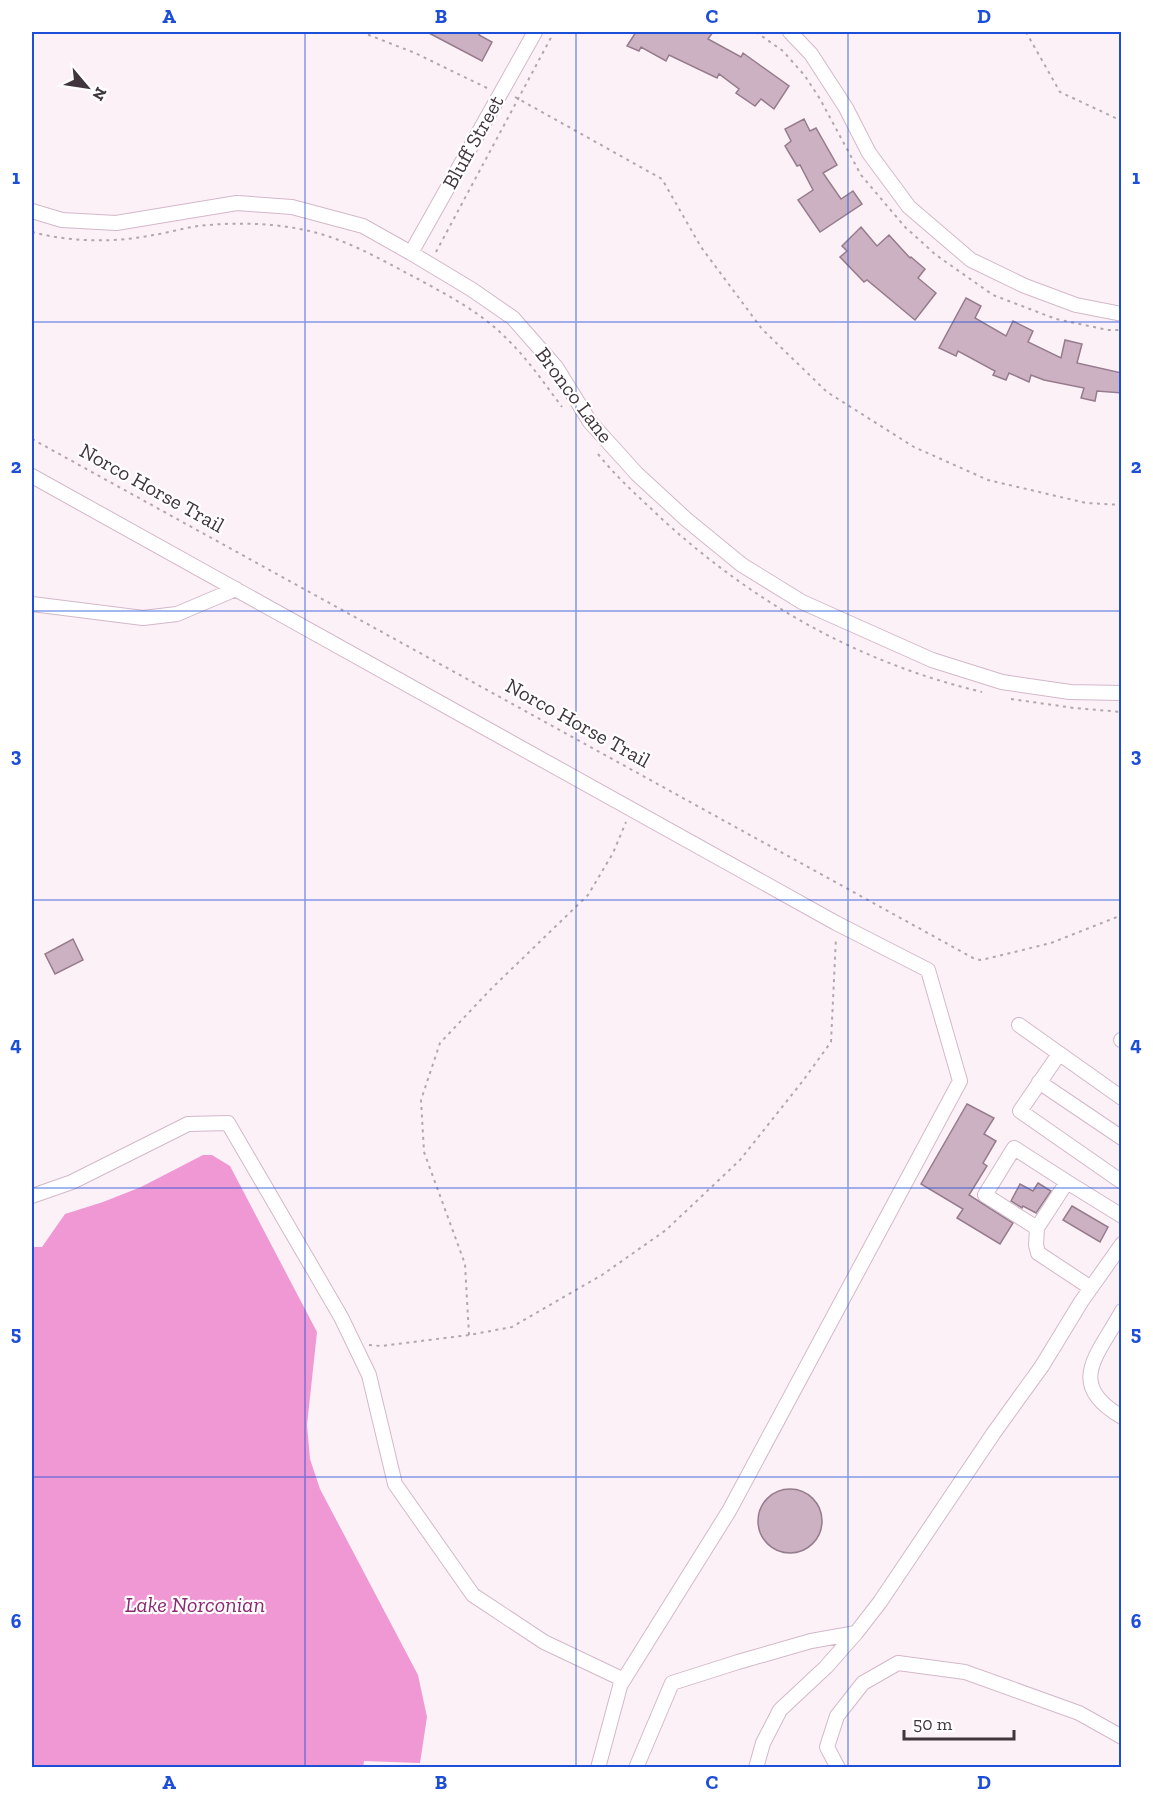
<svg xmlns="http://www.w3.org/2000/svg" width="1153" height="1799" font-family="'Zilla Slab',serif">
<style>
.water{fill:#ef98d4}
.building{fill:#ccb1c2;stroke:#957c8c;stroke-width:1.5}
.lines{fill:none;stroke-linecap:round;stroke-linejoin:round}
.minor-casing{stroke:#d3b8c9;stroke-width:16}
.path{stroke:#b3a7ae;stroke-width:2;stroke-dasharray:3 4.5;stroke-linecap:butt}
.minor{stroke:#fff;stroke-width:14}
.grid{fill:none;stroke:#1d4ed8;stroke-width:1.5;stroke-opacity:0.55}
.labels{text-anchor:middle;stroke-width:4.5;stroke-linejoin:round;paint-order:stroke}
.street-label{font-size:21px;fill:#41363d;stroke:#fff}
.water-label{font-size:22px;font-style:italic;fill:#8b2873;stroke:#fff}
.neatline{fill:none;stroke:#1d4ed8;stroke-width:2}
.grid-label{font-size:20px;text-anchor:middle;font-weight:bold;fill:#1d4ed8}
</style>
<rect width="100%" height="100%" fill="#fdf1f8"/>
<path class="water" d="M 203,1155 L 212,1155 L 230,1166 L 317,1332 L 307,1425 L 310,1459 L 320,1489 L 418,1675 L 427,1717 L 420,1763 L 364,1761 L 363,1768 L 32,1767 L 32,1247 L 42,1247 L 65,1214 L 103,1202 L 141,1187 Z"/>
<path class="building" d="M 427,32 L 481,32 L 479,35 L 492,42 L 482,61 Z
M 636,32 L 713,32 L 708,39 L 741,57 L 743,53 L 789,86 L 774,109 L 761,99 L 755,106 L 736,93 L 739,89 L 719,74 L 717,78 L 669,55 L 666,61 L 641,47 L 639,51 L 627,46 Z
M 804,119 L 810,131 L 816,128 L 837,165 L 823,173 L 841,199 L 853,191 L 862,204 L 820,232 L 798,200 L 813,190 L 800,165 L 797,166 L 785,146 L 791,141 L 785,129 Z
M 861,227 L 877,246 L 889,235 L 910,258 L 911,257 L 925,269 L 918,278 L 936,293 L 915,320 L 867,280 L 864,282 L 840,257 L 847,251 L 842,246 Z
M 966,298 L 981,306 L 975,318 L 1006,336 L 1013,321 L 1033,331 L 1028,342 L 1061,358 L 1065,340 L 1082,344 L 1077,363 L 1122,373 L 1122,393 L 1097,391 L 1095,401 L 1081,398 L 1084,388 L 1044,380 L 1031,375 L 1029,382 L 1009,373 L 1006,380 L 993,375 L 995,371 L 958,351 L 956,356 L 939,348 Z
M 73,939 L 83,960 L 55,974 L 45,954 Z
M 967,1104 L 994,1118 L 984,1134 L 996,1141 L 983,1163 L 987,1166 L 969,1195 L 1013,1223 L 1000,1244 L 957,1218 L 963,1209 L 921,1184 Z
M 1038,1183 L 1051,1191 L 1036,1213 L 1023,1206 L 1022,1208 L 1011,1201 L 1020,1184 L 1033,1191 Z
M 1072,1206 L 1108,1227 L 1100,1242 L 1063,1220 Z
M758 1521a32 32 0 1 1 64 0a32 32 0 1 1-64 0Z"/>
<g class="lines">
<g class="minor-casing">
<path id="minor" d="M 790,32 L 811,54 L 846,108 L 869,153 L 909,207 L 971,260 L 1025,286 L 1076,305 L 1122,314
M 32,211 L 62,220 L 116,223 L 237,203 L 292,207 L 363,226 L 411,253 L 471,289 L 513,318 L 556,367 L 590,422 L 637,474 L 687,520 L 742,565 L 802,602 L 932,660 L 1002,682 L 1070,692 L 1122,693
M 411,253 L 535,32
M 32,476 L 836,923 L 928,970 L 960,1081 L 729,1511 L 621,1684
M 32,604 L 143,618 L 177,614 L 236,589
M 1019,1025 L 1122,1098
M 1121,1040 L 1122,1040
M 1059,1054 L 1020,1111 L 1122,1182
M 1039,1082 L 1122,1138
M 1067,1182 L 1122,1216
M 32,1196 L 72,1182 L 188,1124 L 228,1123 L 341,1317 L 369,1375 L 395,1484 L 473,1595 L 544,1642 L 622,1679 L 598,1768
M 1037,1228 L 1067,1182 L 1014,1148 L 985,1195 L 1037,1228 L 1036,1245 L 1038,1253 L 1091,1288
M 1122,1311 C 1099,1354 1064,1384 1122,1417
M 636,1768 L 672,1683 L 738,1662 L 811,1641 L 856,1633 L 880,1602 L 993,1434 L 1042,1366 L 1081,1302 L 1122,1244
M 756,1768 L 763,1743 L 780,1710 L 826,1667 L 856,1633
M 838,1768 L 827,1747 L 837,1716 L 863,1683 L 898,1663 L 965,1672 L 1079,1713 L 1122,1737"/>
</g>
<path class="path" d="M 361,32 L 415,53 L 487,88
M 756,32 L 783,51 L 805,76 L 820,99 L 861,175 L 905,227 L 936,255 L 993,295 L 1056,319 L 1108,330 L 1122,330
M 1026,32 L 1060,92 L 1122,121
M 515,97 L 662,179 L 701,247 L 762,329 L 827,392 L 914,447 L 988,480 L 1086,503 L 1122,505
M 32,232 C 70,242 114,243 153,235 C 168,233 183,228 198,226 C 244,221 297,223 341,241 C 367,251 393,266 418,279 C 449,296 480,312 505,337 C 527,358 544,383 562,407
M 436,252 L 554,32
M 32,439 L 973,958 L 980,960 L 990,958 L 1051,943 L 1122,915
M 598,454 C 617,478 640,498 662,519 C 755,604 860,663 982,692
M 1011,699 L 1074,708 L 1122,712
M 469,1335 L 465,1264 L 424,1152 L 421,1100 L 440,1043 L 491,989 L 588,895 L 613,853 L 626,822
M 369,1345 L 381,1346 L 469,1335 L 512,1327 L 602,1275 L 666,1230 L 740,1160 L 802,1082 L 831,1042 L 836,938"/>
<use href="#minor" class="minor"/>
</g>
<path class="grid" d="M 305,32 L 305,1768M 576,32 L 576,1768M 848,32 L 848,1768M 32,322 L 1122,322M 32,611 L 1122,611M 32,900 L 1122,900M 32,1188 L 1122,1188M 32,1477 L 1122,1477"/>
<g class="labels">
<g class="street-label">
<text transform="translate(473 142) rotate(-61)" y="7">Bluff Street</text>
<text transform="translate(574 395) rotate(53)" y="7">Bronco Lane</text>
<text transform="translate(152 488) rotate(29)" y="7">Norco Horse Trail</text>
<text transform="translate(578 723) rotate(29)" y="7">Norco Horse Trail</text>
</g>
<g class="water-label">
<text x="195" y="1612">Lake Norconian</text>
</g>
</g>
<rect width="1153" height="1799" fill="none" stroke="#ffffff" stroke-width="66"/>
<g transform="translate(87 87) rotate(119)" stroke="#ffffff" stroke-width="4.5" paint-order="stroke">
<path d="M0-4.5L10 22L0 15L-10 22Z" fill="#41363d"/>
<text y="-9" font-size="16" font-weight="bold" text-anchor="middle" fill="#41363d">N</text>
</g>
<path d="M904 1730v9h110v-9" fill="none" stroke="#41363d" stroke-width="3"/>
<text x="913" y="1730" font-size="18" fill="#41363d" stroke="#ffffff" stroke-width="4.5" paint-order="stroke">50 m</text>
<rect x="33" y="33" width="1087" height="1733" class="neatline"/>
<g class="grid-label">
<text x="169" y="23">A</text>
<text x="441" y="23">B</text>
<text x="712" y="23">C</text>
<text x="984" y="23">D</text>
<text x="16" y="184">1</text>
<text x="1136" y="184">1</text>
<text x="16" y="473">2</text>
<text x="1136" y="473">2</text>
<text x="16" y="762">3</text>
<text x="1136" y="762">3</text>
<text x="16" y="1051">4</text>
<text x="1136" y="1051">4</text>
<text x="16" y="1340">5</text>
<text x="1136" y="1340">5</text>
<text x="16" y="1628">6</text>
<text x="1136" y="1628">6</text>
<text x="169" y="1789">A</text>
<text x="441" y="1789">B</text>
<text x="712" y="1789">C</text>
<text x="984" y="1789">D</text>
</g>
</svg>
